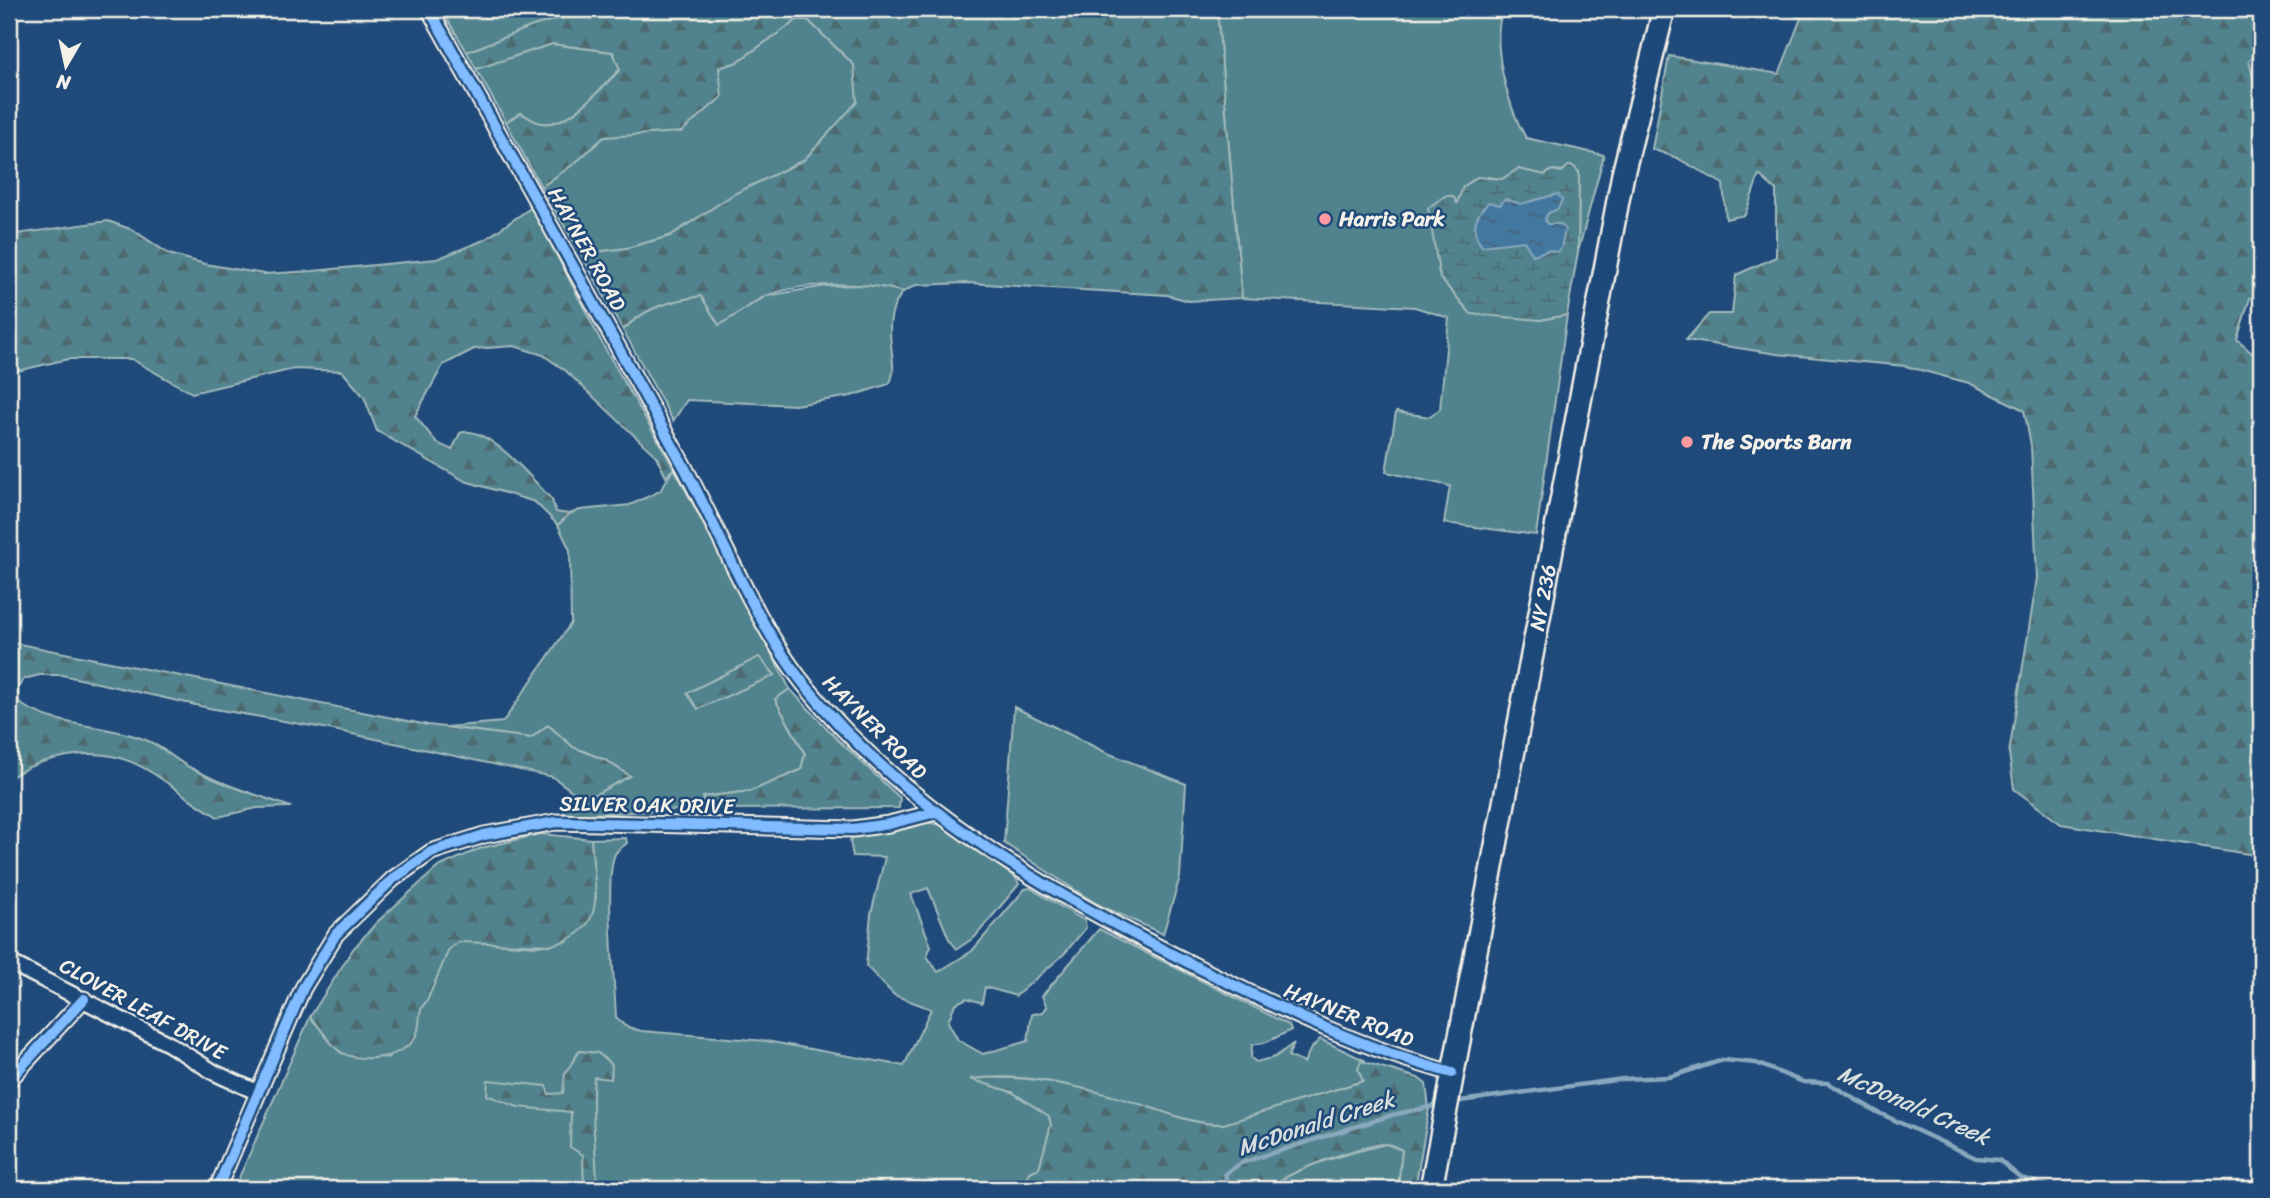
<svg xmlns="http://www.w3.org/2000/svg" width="2270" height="1198" font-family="Sriracha,sans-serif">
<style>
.grass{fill:#51838e;stroke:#a2babb;stroke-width:2}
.forest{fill:url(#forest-firs);stroke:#a2babb;stroke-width:2}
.wetland{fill:url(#wetland-marsh);stroke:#a2babb;stroke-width:2}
.water{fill:url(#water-ripples);stroke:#8aa8bd;stroke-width:2}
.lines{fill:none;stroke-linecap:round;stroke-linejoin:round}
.stream{stroke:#8aa8bd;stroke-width:4.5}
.street-casing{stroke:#f4f1e8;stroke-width:19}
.secondary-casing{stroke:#f4f1e8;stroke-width:26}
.street{stroke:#1f4a7a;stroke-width:14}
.secondary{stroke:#1f4a7a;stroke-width:21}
.cycleway-casing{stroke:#1f4a7a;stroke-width:15}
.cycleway{stroke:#80bcff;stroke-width:10}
.poi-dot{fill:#ff9aa2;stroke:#1f4a7a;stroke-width:2.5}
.labels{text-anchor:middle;stroke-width:5;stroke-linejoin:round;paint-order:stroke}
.poi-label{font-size:21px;font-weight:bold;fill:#f4f1e8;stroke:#1f4a7a;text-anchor:start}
.street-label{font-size:21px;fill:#f4f1e8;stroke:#1f4a7a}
.water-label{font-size:23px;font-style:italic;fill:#d9dfdd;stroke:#1f4a7a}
</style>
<defs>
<pattern id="forest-firs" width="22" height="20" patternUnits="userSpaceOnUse" patternTransform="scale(1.75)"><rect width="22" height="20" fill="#51838e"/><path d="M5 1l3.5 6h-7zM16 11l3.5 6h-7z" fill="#4e6b71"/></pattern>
<pattern id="wetland-marsh" width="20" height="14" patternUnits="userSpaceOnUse" patternTransform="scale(1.75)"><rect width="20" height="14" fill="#51838e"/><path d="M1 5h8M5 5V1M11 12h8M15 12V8" fill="none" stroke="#4e6b71"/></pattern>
<pattern id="water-ripples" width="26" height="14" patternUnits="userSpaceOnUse" patternTransform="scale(1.75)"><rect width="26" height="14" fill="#4378a0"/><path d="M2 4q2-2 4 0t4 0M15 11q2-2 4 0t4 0" fill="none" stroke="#466278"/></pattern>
</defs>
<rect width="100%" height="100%" fill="#1f4a7a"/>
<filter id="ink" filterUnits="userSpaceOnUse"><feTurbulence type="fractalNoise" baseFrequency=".0143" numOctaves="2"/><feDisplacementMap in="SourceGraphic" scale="14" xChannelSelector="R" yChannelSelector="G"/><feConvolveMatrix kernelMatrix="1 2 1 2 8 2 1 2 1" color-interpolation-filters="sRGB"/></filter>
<g filter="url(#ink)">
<path class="grass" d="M 441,9 L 591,9 L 533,26 L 467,52 Z
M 1217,9 L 1503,9 C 1490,44 1508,107 1526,138 L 1604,155 L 1578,252 L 1579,172 L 1552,170 L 1545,175 L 1518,169 L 1502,179 L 1488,177 L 1457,204 L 1429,208 L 1440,278 L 1540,320 L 1567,315 L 1536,535 L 1444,523 L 1450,486 L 1386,472 L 1396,412 L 1430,417 L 1440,409 L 1449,318 L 1415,307 L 1242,298 Z
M 797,20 L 808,20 L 854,65 L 858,102 L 804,160 L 734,194 L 670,236 L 627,248 L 581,254 L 541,187 L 575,163 L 604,137 L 632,133 L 719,68 L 737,62 Z
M 552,44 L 612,52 L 620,69 C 600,88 571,128 540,123 C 534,122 527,117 521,113 L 506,122 L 476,69 Z
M 860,285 L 883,286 L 903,292 C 875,325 903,364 889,384 L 851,396 L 795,405 L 687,400 L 673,421 L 623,330 C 645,307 670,301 701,296 L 719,325 L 766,296 L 826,286 Z
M 674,468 L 790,689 L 775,699 L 805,754 L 801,770 L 751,791 L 703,797 L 703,809 L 565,815 L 563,809 L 576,794 L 596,794 L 629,776 L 605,760 L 573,747 L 548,725 L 531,738 L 446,727 L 503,722 L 571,623 L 570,550 L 558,525 L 569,514 L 580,510 L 630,505 L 660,491 Z
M 1014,707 L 1105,752 L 1186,784 L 1180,877 L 1163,934 L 1095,903 L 1004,843 Z
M 923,822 L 943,825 L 1016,878 L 1019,884 L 975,937 L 957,949 L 949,939 L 928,888 L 911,894 L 931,946 L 927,956 L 938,972 L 972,951 L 1025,889 L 1030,888 L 1085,921 L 1086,928 L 1064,954 L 1016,996 L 985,987 L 982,1003 L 967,998 L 955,1004 L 948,1022 L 958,1040 L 983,1054 L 1028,1041 L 1032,1014 L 1042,1013 L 1047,1007 L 1042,996 L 1099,929 L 1289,1025 L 1291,1030 L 1267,1042 L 1252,1045 L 1251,1058 L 1256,1062 L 1275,1057 L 1294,1043 L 1288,1056 L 1304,1063 L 1310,1050 L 1320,1039 L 1366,1061 L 1361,1061 L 1358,1069 L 1363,1081 L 1224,1124 C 1194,1125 1170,1113 1141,1105 C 1086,1090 1030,1071 973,1079 L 1012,1092 L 1049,1116 L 1051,1125 L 1039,1169 L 1030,1172 L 1023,1189 L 234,1189 L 310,1017 L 341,1053 L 388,1058 L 421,1006 L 449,949 L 458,941 L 538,946 L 567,941 L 596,899 L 591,839 L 626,838 L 627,843 C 624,846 618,849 615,854 C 604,876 615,987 616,1018 L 625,1026 L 641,1031 L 766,1041 L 904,1066 L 931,1009 L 894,995 L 866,966 L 871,914 L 885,857 L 853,856 L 850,841 L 854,835 L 890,832 Z
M 1386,1144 L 1402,1150 L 1398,1189 L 1271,1189 L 1271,1186 C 1305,1163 1347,1154 1386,1144 Z"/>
<path class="forest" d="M 591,9 L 1217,9 L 1242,298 L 1189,301 L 1167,295 L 968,283 L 916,285 L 903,292 C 869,281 800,282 766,296 C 750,303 735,317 719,325 L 701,296 C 670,301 645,307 623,330 L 581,254 L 627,248 L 670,236 L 734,194 L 804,160 L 857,102 L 854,65 L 808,20 L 797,20 L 737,62 L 719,68 L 722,97 L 681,132 L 604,137 L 575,163 L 541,187 L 506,122 L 521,113 C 527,116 534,122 540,123 C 571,128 600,88 620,70 L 613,52 L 552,44 L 476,69 L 467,52 L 533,26 Z
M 1784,9 L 2261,9 L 2261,47 L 2249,61 L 2261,111 L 2261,294 L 2250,298 L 2237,340 L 2261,361 L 2261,856 L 2061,824 L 2014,789 L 2009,753 L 2037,578 L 2031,445 L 2024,410 L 1969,383 L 1905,366 L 1777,354 L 1686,340 L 1709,314 L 1732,314 L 1736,275 L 1776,257 L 1776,190 L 1759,175 L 1745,215 L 1726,219 L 1723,184 L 1677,158 L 1652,149 L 1669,56 L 1779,74 L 1801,18 Z
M 532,207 L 603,345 L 674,468 L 666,477 L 656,456 L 566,371 L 543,355 L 514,346 L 474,349 L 443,365 L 415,416 L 437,443 L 452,450 L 460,433 C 486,422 535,482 552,500 L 556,512 L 569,514 L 558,525 L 535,502 L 465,481 L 377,431 L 364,397 L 342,371 L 294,369 L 192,393 L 131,359 L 68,359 L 9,373 L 9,235 L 108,221 L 133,230 L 169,254 L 205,264 L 264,274 L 313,271 L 437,259 L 484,240 Z
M 9,642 L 428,725 L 531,738 L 548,725 L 573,747 L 605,760 L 630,776 L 596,794 L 576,794 L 553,777 L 329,729 L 209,708 L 62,675 L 40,675 L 24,679 L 18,688 L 19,703 C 59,729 104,723 146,740 C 162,746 176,761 191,768 C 223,785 257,795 291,807 L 257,808 L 218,817 C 164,787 137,744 68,756 C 46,760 28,765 9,779 Z
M 759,657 L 775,675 L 698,709 L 687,693 Z
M 790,689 L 838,740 L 900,798 L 899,808 L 703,809 L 703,797 L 751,791 L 801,770 L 805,754 L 775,699 Z
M 541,834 L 591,839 C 593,887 612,929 552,945 L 458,942 L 449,949 L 427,1001 C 416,1010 422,1024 416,1036 C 405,1059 357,1065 338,1050 C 327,1041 321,1027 310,1017 L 353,949 L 377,922 L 438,867 L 481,848 Z
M 579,1051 L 598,1053 L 612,1065 L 611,1079 L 594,1077 C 590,1114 597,1152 597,1189 L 584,1189 L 583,1155 L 570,1147 L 571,1112 L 518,1107 L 487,1095 L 488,1080 L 546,1086 L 549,1094 L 563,1093 L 565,1074 Z
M 1361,1061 L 1418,1078 L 1426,1084 L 1429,1109 L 1415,1189 L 1398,1189 L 1402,1150 C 1398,1148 1391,1144 1386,1144 C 1369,1142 1276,1175 1271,1189 L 1023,1189 L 1030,1172 L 1039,1168 L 1051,1125 L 1049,1116 L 1012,1092 L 970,1079 C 1030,1073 1089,1088 1146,1106 C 1173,1115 1195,1125 1224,1124 L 1363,1081 L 1358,1069 Z"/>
<path class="wetland" d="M 1568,166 L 1573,166 L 1579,172 L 1578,252 L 1567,315 L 1540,320 L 1471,314 L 1440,278 L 1428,208 L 1445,196 L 1453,196 L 1457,203 L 1463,187 L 1477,177 L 1502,179 L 1518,169 L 1545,175 L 1552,170 L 1562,172 Z"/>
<path class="water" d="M 1558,194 L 1562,200 L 1558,209 L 1548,213 L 1545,219 L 1547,224 L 1561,224 L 1565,229 L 1561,249 L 1557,252 L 1549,250 L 1533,255 L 1524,241 L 1482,246 C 1469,231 1476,213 1489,202 L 1500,205 L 1505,199 L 1521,204 Z"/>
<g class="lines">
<path class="stream" d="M 1460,1101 L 1623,1079 L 1669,1077 L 1723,1060 L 1756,1063 L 1803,1082 L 1828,1083 L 1877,1112 L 1976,1158 L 1999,1160 L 2021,1178 L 2059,1189
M 1230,1189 L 1225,1174 L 1241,1163 L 1392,1115 L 1434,1106"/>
<g class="street-casing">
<path id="street" d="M 429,9 C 513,159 598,310 681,461 C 720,532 755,623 804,684 C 908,814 1057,897 1203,970 C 1285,1011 1364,1049 1452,1073
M 9,962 L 169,1044 L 215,1073 L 257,1092
M 9,1080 L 84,999
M 217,1189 L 303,988 L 336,934 L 393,879 L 431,852 L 484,835 L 556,822 L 853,829 L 889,824 L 936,812"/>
</g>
<g class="secondary-casing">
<g id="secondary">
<path id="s1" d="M 1431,1189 L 1623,174 L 1664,9"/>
</g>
</g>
<use href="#street" class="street"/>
<use href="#secondary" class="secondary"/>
<g class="cycleway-casing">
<path id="cycleway" d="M 429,9 C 513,159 598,310 681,461 C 720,532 755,623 804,684 C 908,814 1057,897 1203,970 C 1285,1011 1364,1049 1452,1073
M 9,1080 L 84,999
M 217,1189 L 303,988 L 336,934 L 393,879 L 431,852 L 484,835 L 556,822 L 853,829 L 889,824 L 936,812"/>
</g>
<use href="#cycleway" class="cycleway"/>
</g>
</g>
<g class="poi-dot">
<circle cx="1325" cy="219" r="7"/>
<circle cx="1687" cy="442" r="7"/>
</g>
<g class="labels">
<g class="poi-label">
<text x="1339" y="226">Harris Park</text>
<text x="1701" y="449">The Sports Barn</text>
</g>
<g class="street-label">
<text transform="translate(587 249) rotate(61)" y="7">HAYNER ROAD</text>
<text dy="7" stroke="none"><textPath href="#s1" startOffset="602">NY 236</textPath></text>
<text transform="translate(875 727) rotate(45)" y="7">HAYNER ROAD</text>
<text transform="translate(647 805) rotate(1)" y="7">SILVER OAK DRIVE</text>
<text transform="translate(143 1009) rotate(29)" y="7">CLOVER LEAF DRIVE</text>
<text transform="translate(1349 1015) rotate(22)" y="7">HAYNER ROAD</text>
</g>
<g class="water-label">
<text transform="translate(1914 1105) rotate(24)" y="8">McDonald Creek</text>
<text transform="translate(1316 1123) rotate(-18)" y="8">McDonald Creek</text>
</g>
</g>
<rect width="2270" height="1198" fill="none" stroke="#1f4a7a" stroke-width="35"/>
<rect x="18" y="18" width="2235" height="1163" fill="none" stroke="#f4f1e8" stroke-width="2.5" filter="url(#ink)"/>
<g transform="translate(66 66) rotate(189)" stroke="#1f4a7a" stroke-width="5" paint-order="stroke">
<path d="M0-5L12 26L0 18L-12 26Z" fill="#f4f1e8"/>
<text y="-10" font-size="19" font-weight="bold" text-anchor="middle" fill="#f4f1e8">N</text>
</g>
</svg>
